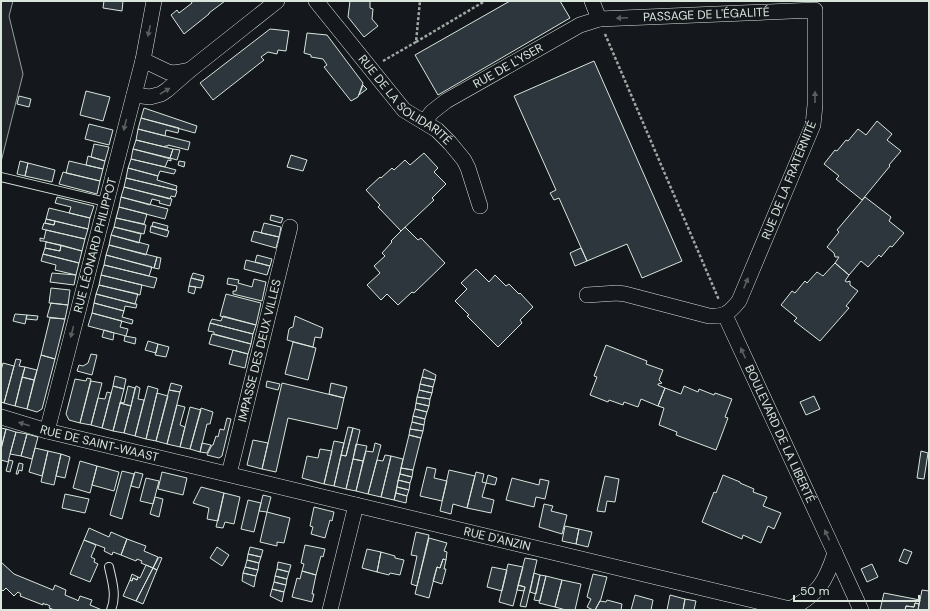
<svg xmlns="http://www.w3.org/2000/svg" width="930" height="611" font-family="'DM Sans',sans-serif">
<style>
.green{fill:#202428;stroke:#939e99}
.building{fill:#2c363c;stroke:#d8e6dc}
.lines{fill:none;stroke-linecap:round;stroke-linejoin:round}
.service-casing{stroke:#d8e6dc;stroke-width:10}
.minor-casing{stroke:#d8e6dc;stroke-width:16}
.path{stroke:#9da8a2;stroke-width:2.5;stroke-dasharray:3 2;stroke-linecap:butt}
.service{stroke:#14181c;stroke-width:8}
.minor{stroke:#14181c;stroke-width:15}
.oneway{fill:#59605f}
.labels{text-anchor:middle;stroke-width:3;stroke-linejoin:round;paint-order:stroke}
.street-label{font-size:12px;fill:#d8e6dc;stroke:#14181c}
</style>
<rect width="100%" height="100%" fill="#14181c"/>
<path class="green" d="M 1,1 L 13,1 L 9,16 L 23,74 L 1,162 Z"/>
<path class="building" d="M 104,1 L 123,1 L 122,11 L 103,8 Z
M 191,1 L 225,1 L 209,13 L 209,14 L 184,34 L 171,15 L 177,10 L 179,13 L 192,3 Z
M 350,1 L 370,1 L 370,8 L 373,9 L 372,19 L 378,26 L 364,37 L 348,17 Z
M 510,1 L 560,1 L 570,18 L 438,95 L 415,55 Z
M 270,29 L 289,31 L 286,51 L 278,50 L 277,54 L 268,52 L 261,57 L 264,60 L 213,100 L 200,83 Z
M 307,33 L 327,35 L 363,83 L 358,97 L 351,101 L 324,67 L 327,65 L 323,59 L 311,57 L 311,55 L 304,53 Z
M 594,61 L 682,261 L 642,278 L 627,244 L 587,261 L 559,198 L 554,200 L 550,193 L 556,190 L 514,96 Z
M 363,85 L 367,89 L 359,95 Z
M 86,91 L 110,97 L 103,121 L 80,115 Z
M 19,96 L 31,99 L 29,107 L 17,104 Z
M 144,108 L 197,126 L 195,133 L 141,118 Z
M 141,118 L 179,128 L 178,133 L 166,130 L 165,136 L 138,129 Z
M 877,121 L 892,134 L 887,140 L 901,151 L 889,165 L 890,166 L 862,200 L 836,179 L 839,176 L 824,164 L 835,150 L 837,151 L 846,140 L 848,141 L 858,129 L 866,135 Z
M 89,124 L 113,130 L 109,145 L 85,139 Z
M 138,129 L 190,142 L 188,150 L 168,145 L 168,146 L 165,146 L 165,147 L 136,140 Z
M 136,140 L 173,149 L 170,158 L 133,149 Z
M 94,144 L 109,147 L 105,161 L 91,157 Z
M 133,149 L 171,159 L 171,161 L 168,160 L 165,167 L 131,159 Z
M 173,149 L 180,150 L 177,160 L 170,158 Z
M 424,153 L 438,168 L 434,172 L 446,184 L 432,198 L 434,200 L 401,231 L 378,207 L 380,205 L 366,190 L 380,177 L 381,178 L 392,168 L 394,170 L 405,160 L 410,165 Z
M 291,155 L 307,160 L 303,171 L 287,167 Z
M 88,156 L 105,161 L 103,169 L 86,165 Z
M 131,159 L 165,167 L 176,170 L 174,174 L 160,171 L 158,176 L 128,168 Z
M 20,161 L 28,163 L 25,176 L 17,174 Z
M 69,161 L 103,169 L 100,181 L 66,173 Z
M 179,161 L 185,162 L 184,167 L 178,165 Z
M 28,163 L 55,170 L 52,182 L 25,176 Z
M 128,168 L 158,176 L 157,180 L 177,186 L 176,190 L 126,178 Z
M 63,172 L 100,181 L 97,194 L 59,184 Z
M 126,178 L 176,190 L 177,191 L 175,197 L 171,196 L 170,199 L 124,187 Z
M 124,187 L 172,199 L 170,206 L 159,203 L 160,201 L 152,199 L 150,205 L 121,197 Z
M 57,197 L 94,206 L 90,218 L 69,213 L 71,207 L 55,203 Z
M 121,197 L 168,209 L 165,219 L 119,207 Z
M 865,197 L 891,217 L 889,221 L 904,233 L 892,247 L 890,246 L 881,257 L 879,255 L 868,267 L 861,261 L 849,275 L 835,263 L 839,257 L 835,257 L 834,253 L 827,247 L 839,232 L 837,230 Z
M 119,207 L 147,214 L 144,224 L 116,218 Z
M 49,208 L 90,218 L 88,229 L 46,219 Z
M 271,215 L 283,218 L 281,223 L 270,220 Z
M 116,218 L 146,225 L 144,234 L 114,227 Z
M 46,219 L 55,221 L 54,225 L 45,223 Z
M 55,221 L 88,229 L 85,239 L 42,229 L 44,223 L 54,225 Z
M 153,222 L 168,226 L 167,230 L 152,226 Z
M 264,223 L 281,227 L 279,237 L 261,233 Z
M 151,226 L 169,231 L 167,237 L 150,232 Z
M 114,227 L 141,234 L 139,243 L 111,235 Z
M 405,227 L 418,240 L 421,238 L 445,263 L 414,293 L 412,292 L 398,305 L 387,294 L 381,300 L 367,285 L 380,273 L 374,266 L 385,256 L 382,253 L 392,242 L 391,241 Z
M 46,230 L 85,239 L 82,251 L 43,241 L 40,241 L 40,238 L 44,239 Z
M 254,231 L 279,237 L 276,248 L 251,241 Z
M 111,235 L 149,245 L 146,255 L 109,245 Z
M 46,242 L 61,245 L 60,251 L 45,248 Z
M 61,245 L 82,251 L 79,263 L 43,254 L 45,248 L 60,251 Z
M 109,245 L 157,257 L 154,268 L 106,255 Z
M 581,248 L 587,261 L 575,266 L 570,253 Z
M 43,254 L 79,263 L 76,275 L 55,270 L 56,265 L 41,261 Z
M 106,255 L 152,267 L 149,276 L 104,265 Z
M 257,255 L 272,259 L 270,266 L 255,262 Z
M 157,257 L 161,258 L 159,269 L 154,268 Z
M 246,260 L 270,266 L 267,275 L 244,269 Z
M 835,263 L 849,275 L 845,281 L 847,282 L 850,281 L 850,285 L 858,291 L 846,306 L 849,308 L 820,341 L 794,321 L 797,318 L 781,305 L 792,291 L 795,293 L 805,281 L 807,283 L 817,272 L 823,276 Z
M 104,265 L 157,278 L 154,288 L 101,275 Z
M 476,269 L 489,282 L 495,275 L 506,286 L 509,284 L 519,294 L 520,293 L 533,307 L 520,320 L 522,323 L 498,347 L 467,316 L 469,315 L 455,301 L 467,289 L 461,283 Z
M 52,273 L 76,275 L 74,285 L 50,282 Z
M 193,273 L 204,276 L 203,281 L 191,278 Z
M 101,275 L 142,285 L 140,295 L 99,285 Z
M 191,278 L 203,281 L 201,288 L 189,286 Z
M 228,278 L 239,280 L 238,283 L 252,287 L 254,279 L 266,282 L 262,301 L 233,294 L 233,291 L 236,291 L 237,286 L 227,284 Z
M 99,285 L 138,294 L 135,304 L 96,294 Z
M 189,286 L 196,287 L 194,294 L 188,292 Z
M 51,288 L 70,290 L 68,305 L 49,303 Z
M 96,294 L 135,304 L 137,304 L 136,308 L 125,306 L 124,311 L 94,303 Z
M 226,294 L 261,303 L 256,325 L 220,316 Z
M 51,303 L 68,305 L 65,319 L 47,317 Z
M 94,303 L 124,311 L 122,317 L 133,320 L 132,324 L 92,313 Z
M 92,313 L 122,321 L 120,327 L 128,329 L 126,336 L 88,326 Z
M 15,314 L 27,315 L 25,324 L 13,321 Z
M 27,315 L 38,316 L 37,320 L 26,319 Z
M 223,316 L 256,325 L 253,334 L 210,323 L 212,319 L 221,321 Z
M 295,316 L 323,328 L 321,338 L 315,337 L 313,347 L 287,340 L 289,329 L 290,328 L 293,327 Z
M 50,318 L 65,319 L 55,359 L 41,355 Z
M 210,323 L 253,334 L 251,344 L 214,334 L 214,332 L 208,331 Z
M 104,330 L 114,333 L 113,340 L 102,337 Z
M 212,334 L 251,344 L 248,354 L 209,344 Z
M 125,336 L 136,338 L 135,344 L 124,341 Z
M 148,341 L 158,344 L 156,353 L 145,350 Z
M 293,342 L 316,348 L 308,380 L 285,374 Z
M 158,344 L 169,347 L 166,357 L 155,355 Z
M 606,345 L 647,361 L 646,364 L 663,370 L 659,380 L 662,383 L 658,384 L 658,385 L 665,388 L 658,406 L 641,399 L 638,407 L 624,402 L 623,405 L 609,400 L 608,402 L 590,395 L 597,377 L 594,376 Z
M 233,350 L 248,354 L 245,368 L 229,364 Z
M 91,354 L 97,355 L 92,375 L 77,371 L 79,365 L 83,366 L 88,363 Z
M 41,355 L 55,359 L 42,409 L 37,412 L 27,409 Z
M 16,359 L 21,360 L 19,366 L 25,367 L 15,406 L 4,403 Z
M 3,363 L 14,366 L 4,403 L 1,402 L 1,370 Z
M 25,367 L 37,370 L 34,380 L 22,377 Z
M 424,369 L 436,375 L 435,380 L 422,377 Z
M 115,376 L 126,379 L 124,389 L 113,386 Z
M 22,377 L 34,380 L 27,409 L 15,406 Z
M 422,377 L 435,380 L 433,387 L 420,384 Z
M 87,378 L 91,379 L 80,423 L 69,420 L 66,414 L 75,379 L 86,381 Z
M 91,381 L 102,383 L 91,425 L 80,423 Z
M 267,381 L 280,384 L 278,390 L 266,387 Z
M 171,383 L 182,386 L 180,392 L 169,390 Z
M 282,383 L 344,398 L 337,429 L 288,418 L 276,472 L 262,469 Z
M 331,383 L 347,387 L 344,398 L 329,394 Z
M 420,384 L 433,387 L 432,393 L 419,390 Z
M 113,386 L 124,389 L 113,431 L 102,428 Z
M 128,386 L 135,388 L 131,406 L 120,403 L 120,402 L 124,403 Z
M 136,386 L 140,388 L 138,399 L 144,400 L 135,436 L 124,433 Z
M 148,386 L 158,389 L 146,439 L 135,436 Z
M 684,386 L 698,392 L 699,389 L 714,395 L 715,393 L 732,399 L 725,417 L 728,418 L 716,450 L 676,435 L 677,432 L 659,425 L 664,408 L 658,406 L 665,388 L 681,394 Z
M 169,390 L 180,392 L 167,444 L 156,441 Z
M 419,390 L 432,393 L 430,399 L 417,397 Z
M 107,392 L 111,393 L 102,428 L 91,425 L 98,398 L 105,399 Z
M 157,393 L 168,396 L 156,441 L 146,439 Z
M 814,396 L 820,409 L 806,415 L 800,402 Z
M 417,397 L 430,399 L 429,406 L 416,403 Z
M 120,403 L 131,406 L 124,433 L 113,431 Z
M 416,403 L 429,406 L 427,412 L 415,409 Z
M 177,405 L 185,407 L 180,425 L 185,427 L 180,447 L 167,444 Z
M 190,407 L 201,410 L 190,449 L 180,447 Z
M 201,408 L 213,412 L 210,424 L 207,424 L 200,452 L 190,449 Z
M 415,409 L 427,412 L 425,419 L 413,416 Z
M 413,416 L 425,419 L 424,425 L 412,422 Z
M 227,418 L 231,419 L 222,456 L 219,458 L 207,455 L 212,445 L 213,445 L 216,436 L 218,437 L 220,429 L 224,430 Z
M 412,422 L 424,425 L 423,431 L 410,429 Z
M 348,427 L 353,428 L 346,456 L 341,455 Z
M 1,428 L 6,429 L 1,449 Z
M 353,428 L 360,430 L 346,489 L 334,486 L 341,455 L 346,456 Z
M 6,429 L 16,432 L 8,462 L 1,460 L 1,449 Z
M 410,429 L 423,431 L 421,438 L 409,435 Z
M 16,432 L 27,434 L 21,456 L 10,454 Z
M 27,434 L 38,437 L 32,459 L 21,456 Z
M 409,435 L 421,438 L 413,470 L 401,468 Z
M 253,440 L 268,443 L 262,469 L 247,465 Z
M 334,441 L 344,443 L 334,486 L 324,484 Z
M 202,443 L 211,445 L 207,453 L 200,452 Z
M 375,443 L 381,445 L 368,494 L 356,491 L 366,451 L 373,452 Z
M 356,444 L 367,446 L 363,461 L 353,459 Z
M 35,448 L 48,451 L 42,476 L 29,472 Z
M 320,449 L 332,451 L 324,484 L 302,478 L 307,456 L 318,458 Z
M 48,451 L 61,454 L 54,485 L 41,482 Z
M 921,451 L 928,453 L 924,479 L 917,478 Z
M 61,454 L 70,457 L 65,478 L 56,476 Z
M 385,455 L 391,456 L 381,497 L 368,494 L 377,460 L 383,461 Z
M 391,456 L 403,459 L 394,500 L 381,497 Z
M 353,459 L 363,461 L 356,491 L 346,489 Z
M 9,460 L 13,461 L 10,472 L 6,471 Z
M 80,461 L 97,466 L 90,493 L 73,488 Z
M 19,463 L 23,464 L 22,471 L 19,470 L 18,474 L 16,474 Z
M 97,466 L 119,472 L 114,491 L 92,485 Z
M 427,467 L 436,469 L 434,478 L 447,481 L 442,501 L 420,496 Z
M 401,468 L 413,470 L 412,477 L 400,474 Z
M 449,470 L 475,476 L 467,508 L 453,504 L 451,514 L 440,511 Z
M 122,471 L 134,474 L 122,519 L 110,515 Z
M 135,472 L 143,474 L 139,488 L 131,486 Z
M 162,472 L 187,478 L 183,495 L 158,489 Z
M 476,472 L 484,474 L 482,482 L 486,483 L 482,497 L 494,500 L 491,513 L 467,508 Z
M 400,474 L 412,477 L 410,483 L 398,480 Z
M 488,475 L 497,478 L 495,485 L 486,483 Z
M 723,475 L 740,482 L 740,483 L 754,489 L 753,492 L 767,497 L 763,506 L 781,513 L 774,529 L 768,526 L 761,543 L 743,535 L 742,539 L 702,522 L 714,492 L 716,493 Z
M 605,476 L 619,479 L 615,502 L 607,501 L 605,512 L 597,511 Z
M 146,478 L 159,481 L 153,504 L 140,501 Z
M 512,478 L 539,485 L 540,479 L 549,481 L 545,499 L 536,497 L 534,507 L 506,500 Z
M 398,480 L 410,483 L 409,490 L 397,487 Z
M 201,487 L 224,493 L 218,521 L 207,519 L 209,508 L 193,503 Z
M 397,487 L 409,490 L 407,496 L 396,493 Z
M 224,493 L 240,497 L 234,524 L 225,522 L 223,528 L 216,527 Z
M 396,493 L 407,496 L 406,503 L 394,500 Z
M 65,494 L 89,499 L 85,513 L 62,508 Z
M 263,495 L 271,497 L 267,512 L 259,511 Z
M 155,497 L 163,499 L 159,517 L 150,514 Z
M 248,500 L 261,503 L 254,532 L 241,529 Z
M 544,504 L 553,506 L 551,511 L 567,515 L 562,534 L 539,527 Z
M 314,507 L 334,512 L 332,521 L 330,520 L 325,538 L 311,534 L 313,527 L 310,526 Z
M 267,512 L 290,518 L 284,543 L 277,542 L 277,546 L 260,542 Z
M 565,526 L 579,529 L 576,544 L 562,541 Z
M 89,528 L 109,537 L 111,532 L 127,539 L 121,555 L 113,552 L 112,555 L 104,551 L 105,548 L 84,540 Z
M 579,529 L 592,532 L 588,547 L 576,544 Z
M 416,532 L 429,535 L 417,586 L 411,584 L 417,556 L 411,555 Z
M 429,538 L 447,543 L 444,551 L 447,552 L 446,560 L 443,559 L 440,568 L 437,567 L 429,598 L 415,594 Z
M 127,539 L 146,546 L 144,551 L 158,557 L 153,568 L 141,563 L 142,561 L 137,559 L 136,561 L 121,555 Z
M 84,540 L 96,545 L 91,557 L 95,559 L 94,562 L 98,564 L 90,582 L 70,574 Z
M 305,545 L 325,549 L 323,557 L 321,556 L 316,575 L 302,571 L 304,564 L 301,563 Z
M 217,547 L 229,555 L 222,566 L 210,558 Z
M 250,547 L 263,550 L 261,557 L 248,554 Z
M 367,549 L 381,552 L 377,572 L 362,568 Z
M 904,549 L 912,552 L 907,564 L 899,561 Z
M 381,552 L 395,556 L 395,558 L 404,560 L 400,575 L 390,573 L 389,575 L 377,572 Z
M 248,554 L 261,557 L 259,563 L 247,560 Z
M 159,557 L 162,558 L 157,570 L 153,568 Z
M 525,558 L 537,560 L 526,607 L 520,606 L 525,587 L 518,585 Z
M 443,559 L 446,560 L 444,569 L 446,569 L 442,584 L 433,581 L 437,567 L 440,568 Z
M 247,560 L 259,563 L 258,570 L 245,567 Z
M 1,562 L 14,574 L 53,590 L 55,585 L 57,586 L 66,590 L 65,595 L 77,600 L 78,601 L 80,596 L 92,600 L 90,605 L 102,610 L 55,610 L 49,608 L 50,606 L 46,604 L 46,605 L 43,603 L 43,605 L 20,596 L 21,594 L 18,592 L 14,596 L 6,588 L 3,591 L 1,589 Z
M 278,562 L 291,565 L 289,572 L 277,569 Z
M 508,564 L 523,567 L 513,606 L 499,602 Z
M 872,564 L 878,577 L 867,582 L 861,569 Z
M 146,565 L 153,568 L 136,601 L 123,596 L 130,580 L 132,581 L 133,578 L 137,580 L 138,577 L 140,578 Z
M 245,567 L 258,570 L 256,576 L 243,573 Z
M 492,567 L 507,570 L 502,591 L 487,587 Z
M 153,568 L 157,570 L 143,604 L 136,601 Z
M 277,569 L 289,572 L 287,579 L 275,576 Z
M 302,571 L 316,575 L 312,594 L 314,594 L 312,602 L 292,597 L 297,578 L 300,579 Z
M 243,573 L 256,576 L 254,587 L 242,581 Z
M 534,573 L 540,575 L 536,594 L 530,592 Z
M 132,574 L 138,577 L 137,580 L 133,578 L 132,581 L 130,580 Z
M 593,574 L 607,577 L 601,599 L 595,610 L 593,610 L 587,607 L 591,599 L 587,597 Z
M 540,575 L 546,576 L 540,601 L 534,600 Z
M 275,576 L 287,579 L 286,585 L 274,582 Z
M 546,576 L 562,580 L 555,607 L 539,603 Z
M 562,580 L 581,584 L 575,610 L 566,610 L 555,607 Z
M 274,582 L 286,585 L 284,592 L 272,589 Z
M 518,585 L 525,587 L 524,591 L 517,590 Z
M 272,589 L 284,592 L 282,602 L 270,596 Z
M 922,590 L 929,591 L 929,610 L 918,610 Z
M 884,593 L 920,600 L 919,604 L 915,603 L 914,607 L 906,606 L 905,610 L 880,610 Z
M 635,595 L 653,600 L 651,610 L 631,610 Z
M 670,595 L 685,599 L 683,610 L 667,610 Z
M 685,599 L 696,601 L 694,610 L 683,610 Z
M 607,600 L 622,604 L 621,610 L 595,610 L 600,601 L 606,602 Z
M 915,603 L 919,604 L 918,610 L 905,610 L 906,606 L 914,607 Z"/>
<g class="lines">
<g class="service-casing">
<path id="service" d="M 1,177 L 106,202
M 109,567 C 112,581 117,596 111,610"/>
</g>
<g class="minor-casing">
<g id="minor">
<path id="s1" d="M 316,1 L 404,110 L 437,130 L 450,143 L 464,160 L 468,168 L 480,206"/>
<path d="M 592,1 L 599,19"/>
<path d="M 143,60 L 168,72 C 176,74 182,72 190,70"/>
<path d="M 134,95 L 150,97 L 161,94 L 167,90 L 190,70 L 277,1"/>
<path id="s2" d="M 424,122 L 432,112 L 446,101 L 580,25 L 599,19 L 815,10 L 815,105 L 813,125 L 739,301 C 729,313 725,317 709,316 L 625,294 L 617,293 L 587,295"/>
<path id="s3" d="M 725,315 L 835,553 C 826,581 818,595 790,609"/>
<path id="s4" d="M 1,417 L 47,431 L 356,505 L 794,610"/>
<path id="s5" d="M 47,431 L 143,60 L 154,1"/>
<path id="s6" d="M 229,474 L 290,227"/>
<path d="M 835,553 L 861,610"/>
<path d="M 330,610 L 356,505"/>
</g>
</g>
<path class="path" d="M 605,34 L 719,300
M 416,42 L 485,1
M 383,61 L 416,42 L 420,1"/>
<use href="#service" class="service"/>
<use href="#minor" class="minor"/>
</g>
<defs><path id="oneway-solid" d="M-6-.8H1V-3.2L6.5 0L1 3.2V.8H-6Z"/></defs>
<g class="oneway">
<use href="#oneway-solid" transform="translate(622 18) rotate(178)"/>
<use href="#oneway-solid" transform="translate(149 31) rotate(102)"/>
<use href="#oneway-solid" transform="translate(165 91) rotate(-31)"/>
<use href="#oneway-solid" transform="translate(815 97) rotate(-90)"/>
<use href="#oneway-solid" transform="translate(125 125) rotate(104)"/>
<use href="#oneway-solid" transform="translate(746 283) rotate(-67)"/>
<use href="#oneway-solid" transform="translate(72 332) rotate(104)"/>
<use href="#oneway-solid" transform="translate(743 353) rotate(-115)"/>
<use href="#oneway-solid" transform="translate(24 424) rotate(-163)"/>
<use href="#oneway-solid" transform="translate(827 535) rotate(-115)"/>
</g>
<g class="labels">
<g class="street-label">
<text dy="4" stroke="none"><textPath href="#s2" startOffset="312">PASSAGE DE L'ÉGALITÉ</textPath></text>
<text dy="4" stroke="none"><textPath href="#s2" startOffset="102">RUE DE L'YSER</textPath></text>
<text dy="4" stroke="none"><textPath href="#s1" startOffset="134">RUE DE LA SOLIDARITÉ</textPath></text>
<text transform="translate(789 180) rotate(-68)" y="4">RUE DE LA FRATERNITÉ</text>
<text dy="4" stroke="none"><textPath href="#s5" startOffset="192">RUE LÉONARD PHILIPPOT</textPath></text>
<text dy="4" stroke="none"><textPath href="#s6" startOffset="127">IMPASSE DES DEUX VILLES</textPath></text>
<text dy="4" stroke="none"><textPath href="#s3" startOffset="131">BOULEVARD DE LA LIBERTÉ</textPath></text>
<text dy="4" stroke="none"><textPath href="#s4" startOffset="102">RUE DE SAINT-WAAST</textPath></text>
<text dy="4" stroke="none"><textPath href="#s4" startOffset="511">RUE D'ANZIN</textPath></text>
</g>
</g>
<rect width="930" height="611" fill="none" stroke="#d8e6dc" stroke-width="4"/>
<path d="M794 595v6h125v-6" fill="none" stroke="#d8e6dc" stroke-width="2"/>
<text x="800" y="595" font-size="12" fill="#d8e6dc" stroke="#14181c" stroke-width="3" paint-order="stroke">50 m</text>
</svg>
